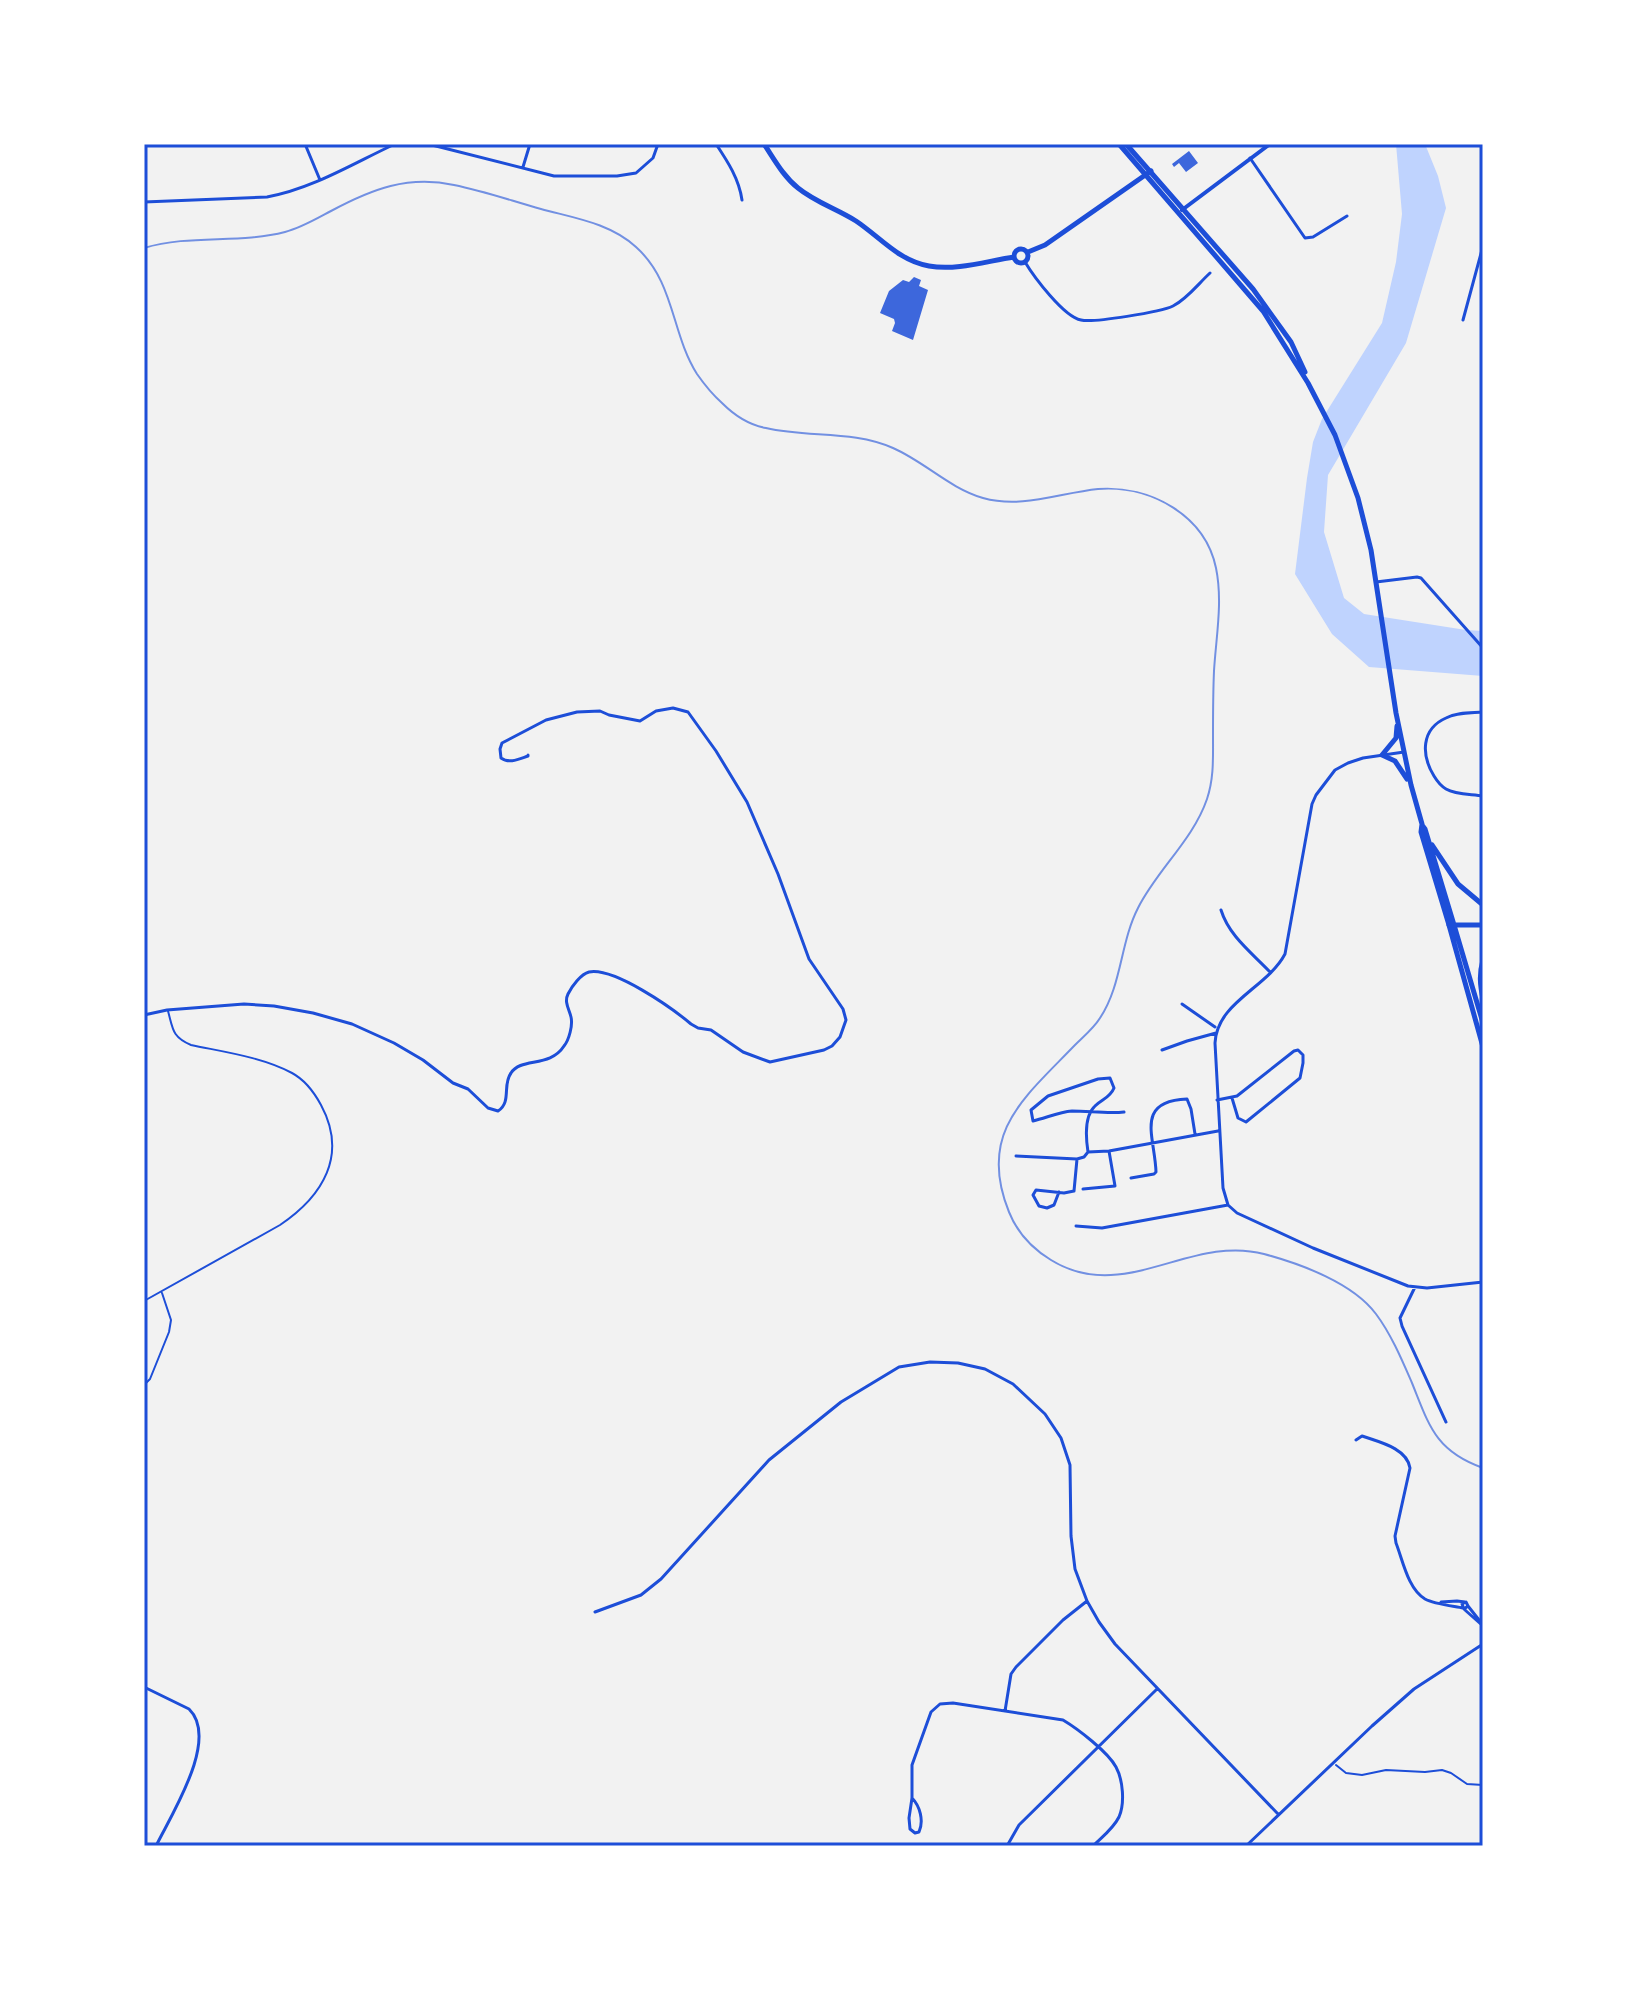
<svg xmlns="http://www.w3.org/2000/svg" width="1627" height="1990" font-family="Mulish,sans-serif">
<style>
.water{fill:#bfd3fe}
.building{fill:#3d67dc}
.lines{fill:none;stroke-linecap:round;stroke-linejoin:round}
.path{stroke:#1d4ed8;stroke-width:2}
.service{stroke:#1d4ed8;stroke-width:2}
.minor{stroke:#1d4ed8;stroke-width:3}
.tertiary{stroke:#1d4ed8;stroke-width:4}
.secondary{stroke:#1d4ed8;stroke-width:5}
.primary{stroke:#1d4ed8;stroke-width:5}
.trunk{stroke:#1d4ed8;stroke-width:5}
.rail{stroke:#7290e2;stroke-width:2}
.neatline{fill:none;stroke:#1d4ed8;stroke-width:3}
</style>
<rect width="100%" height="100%" fill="#f2f2f2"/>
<path class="water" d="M 1396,144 L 1425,144 L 1438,176 L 1446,208 L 1406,343 L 1328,475 L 1324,532 L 1344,598 L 1364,614 L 1466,630 L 1483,631 L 1483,676 L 1369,667 L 1332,634 L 1295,574 L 1307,478 L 1313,442 L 1322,419 L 1382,323 L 1396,262 L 1402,214 Z"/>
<path class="building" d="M 1189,151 L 1198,163 L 1186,172 L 1179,163 L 1174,167 L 1172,164 Z
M 914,277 L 921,280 L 919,286 L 928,290 L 913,340 L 892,331 L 895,323 L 894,319 L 880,313 L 889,291 L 903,280 L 909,282 Z"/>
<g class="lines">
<path class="path" d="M 1336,1765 L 1346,1773 L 1362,1775 L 1386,1770 L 1425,1772 L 1442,1770 L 1451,1773 L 1467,1784 L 1483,1785"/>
<path class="service" d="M 144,1301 L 280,1225 C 323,1196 348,1155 321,1105 C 314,1092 305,1080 292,1073 C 262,1057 224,1052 191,1045 C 172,1037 173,1029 168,1011
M 144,1385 L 150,1379 L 169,1332 L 171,1320 L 162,1293"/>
<path class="minor" d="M 305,144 L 320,180
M 428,144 L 554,176 L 617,176 L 636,173 L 653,158 L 658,144
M 716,144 C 728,162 739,179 742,200
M 1250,158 L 1305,238 L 1313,237 L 1347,216
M 523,167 L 530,144
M 144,202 L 267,197 C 312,189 354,163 395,144
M 1025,262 C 1034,277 1064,317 1081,320 C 1093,323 1161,312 1173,306 C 1187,299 1198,284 1210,273
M 1463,320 L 1483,246
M 1376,582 L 1417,577 L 1421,578 L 1483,648
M 1483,712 C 1471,713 1457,712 1446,718 C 1421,729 1421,755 1434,776 C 1437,781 1441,786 1446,789 C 1456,795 1472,794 1483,796
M 1404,752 L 1363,758 L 1348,763 L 1335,770 L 1316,795 L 1312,804 L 1285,954 C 1267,988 1217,1002 1215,1043 L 1223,1188 L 1228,1205 L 1237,1213 L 1313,1248 L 1408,1286 L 1427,1288 L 1483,1282
M 1221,910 C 1229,936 1252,953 1270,972
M 1182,1004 L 1215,1027
M 144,1015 L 167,1010 L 244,1004 L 274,1006 L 313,1013 L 352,1024 L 394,1043 L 423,1060 L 453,1083 L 468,1089 L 488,1108 L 498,1111 C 512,1102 502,1085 511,1073 C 521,1057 550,1068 564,1046 C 569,1040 573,1025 571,1017 C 569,1009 564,1002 568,994 C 572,986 581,974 589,972 C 614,967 672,1008 691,1024 L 698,1028 L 711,1030 L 743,1052 L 770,1062 L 824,1050 L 832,1046 L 840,1037 L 846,1020 L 843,1009 L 809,959 L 778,874 L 747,802 L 716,751 L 688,712 L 673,708 L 656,711 L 640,721 L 609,715 L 600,711 L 577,712 L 546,720 L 502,743 L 500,749 L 501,758 C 509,764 519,759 528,756 L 528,755
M 1162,1050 L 1187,1041 L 1216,1033
M 1217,1100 L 1237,1096 L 1294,1051 L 1298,1050 L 1303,1055 L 1303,1063 L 1300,1078 L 1246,1122 L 1238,1118 L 1232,1098
M 1088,1152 C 1086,1139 1084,1116 1095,1106 C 1102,1099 1110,1098 1114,1088 L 1110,1078 L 1098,1079 L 1048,1096 L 1031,1110 L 1033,1121 C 1046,1118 1059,1112 1072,1111 C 1089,1111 1109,1114 1124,1112
M 1088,1152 L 1109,1151 L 1218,1131
M 1016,1156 L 1077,1159 L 1084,1157 L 1088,1152
M 1131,1178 L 1154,1174 L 1156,1172 C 1155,1137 1134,1101 1187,1099 L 1191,1109 L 1195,1134
M 1083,1189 L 1115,1186 L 1109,1151
M 1059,1192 L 1054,1205 L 1047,1208 L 1039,1206 L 1033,1195 L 1036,1190 L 1064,1193 L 1074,1191 L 1077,1159
M 1076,1226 L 1102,1228 L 1228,1205
M 1415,1287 L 1400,1318 L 1402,1326 L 1446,1422
M 1356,1440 L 1362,1436 C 1379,1442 1407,1448 1410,1468 L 1395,1536 L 1396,1543 C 1403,1561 1408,1589 1425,1599 C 1434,1604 1453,1606 1463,1608
M 1441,1602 L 1457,1601 L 1465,1602
M 1468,1606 L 1466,1602 L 1462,1604 L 1464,1609 L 1468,1606 L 1483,1625
M 1465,1610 L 1483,1626
M 595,1612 L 641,1595 L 661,1579 L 769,1460 L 841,1402 L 899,1367 L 930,1362 L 958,1363 L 985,1369 L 1013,1384 L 1045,1414 L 1061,1438 L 1070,1465 L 1071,1536 L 1075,1569 L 1087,1601 L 1099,1622 L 1115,1644 L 1278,1814
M 144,1687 L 189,1709 C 220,1739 171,1815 156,1846
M 1005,1711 L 1011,1674 L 1016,1667 L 1063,1620 L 1087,1601
M 912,1798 C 920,1806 924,1821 919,1832 L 915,1833 L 910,1829 L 909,1818 L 912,1798 L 912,1765 L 917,1751 L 931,1712 L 940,1704 L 953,1703 L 1063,1720 C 1078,1729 1108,1752 1116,1767 C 1123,1780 1125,1803 1119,1817 C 1113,1829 1102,1837 1093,1846
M 1007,1846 L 1019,1825 L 1157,1689
M 1246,1846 L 1372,1726 L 1414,1689 L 1483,1644"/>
<path class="tertiary" d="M 1182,210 L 1270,144"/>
<path class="secondary" d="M 764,144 C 774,159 783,176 798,188 C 815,202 837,209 856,221 C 880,237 899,261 929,266 C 956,271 987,261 1014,257
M1014 256a7 7 0 1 1 14 0a7 7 0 1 1-14 0Z
M 1028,252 L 1045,245 L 1151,171"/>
<path class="primary" d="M 1449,925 L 1483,1047
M 1454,925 L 1483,1023"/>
<path class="trunk" d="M 1119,144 L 1263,311 L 1308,383 L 1335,435 L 1358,498 L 1371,550 L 1396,713 L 1411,785 L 1422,824 L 1421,832 L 1449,925 L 1483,925
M 1126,144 L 1253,289 L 1291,342 L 1305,372
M 1397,726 L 1396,738 L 1382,755 L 1395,761 L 1407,779
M 1422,825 L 1425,829 L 1454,925
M 1432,845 L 1458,884 L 1483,905
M 1483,960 C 1479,974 1480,985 1483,999"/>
<path class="rail" d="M 144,248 C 190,234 239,244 285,232 C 301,228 316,219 331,211 C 372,189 408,175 454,185 C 484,191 512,201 541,209 C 574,218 610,223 636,247 C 675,282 671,333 697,374 C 704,384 713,395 722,403 C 734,415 749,425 766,428 C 808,438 853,430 893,448 C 925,462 949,488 983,498 C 1022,509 1059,493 1098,489 C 1150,485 1205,515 1216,568 C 1223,602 1216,637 1214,671 C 1213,693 1213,714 1213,736 C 1213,758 1214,778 1207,799 C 1193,840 1157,870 1138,908 C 1120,943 1122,985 1100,1018 C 1094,1028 1083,1037 1074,1046 C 1024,1098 977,1133 1009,1212 C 1017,1232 1033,1249 1051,1260 C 1124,1305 1190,1234 1264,1254 C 1301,1264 1353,1283 1376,1314 C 1391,1334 1402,1360 1412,1383 C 1429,1425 1435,1451 1483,1468"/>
</g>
<rect width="1627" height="1990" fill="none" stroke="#ffffff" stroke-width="292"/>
<rect x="146" y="146" width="1335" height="1698" class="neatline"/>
</svg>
